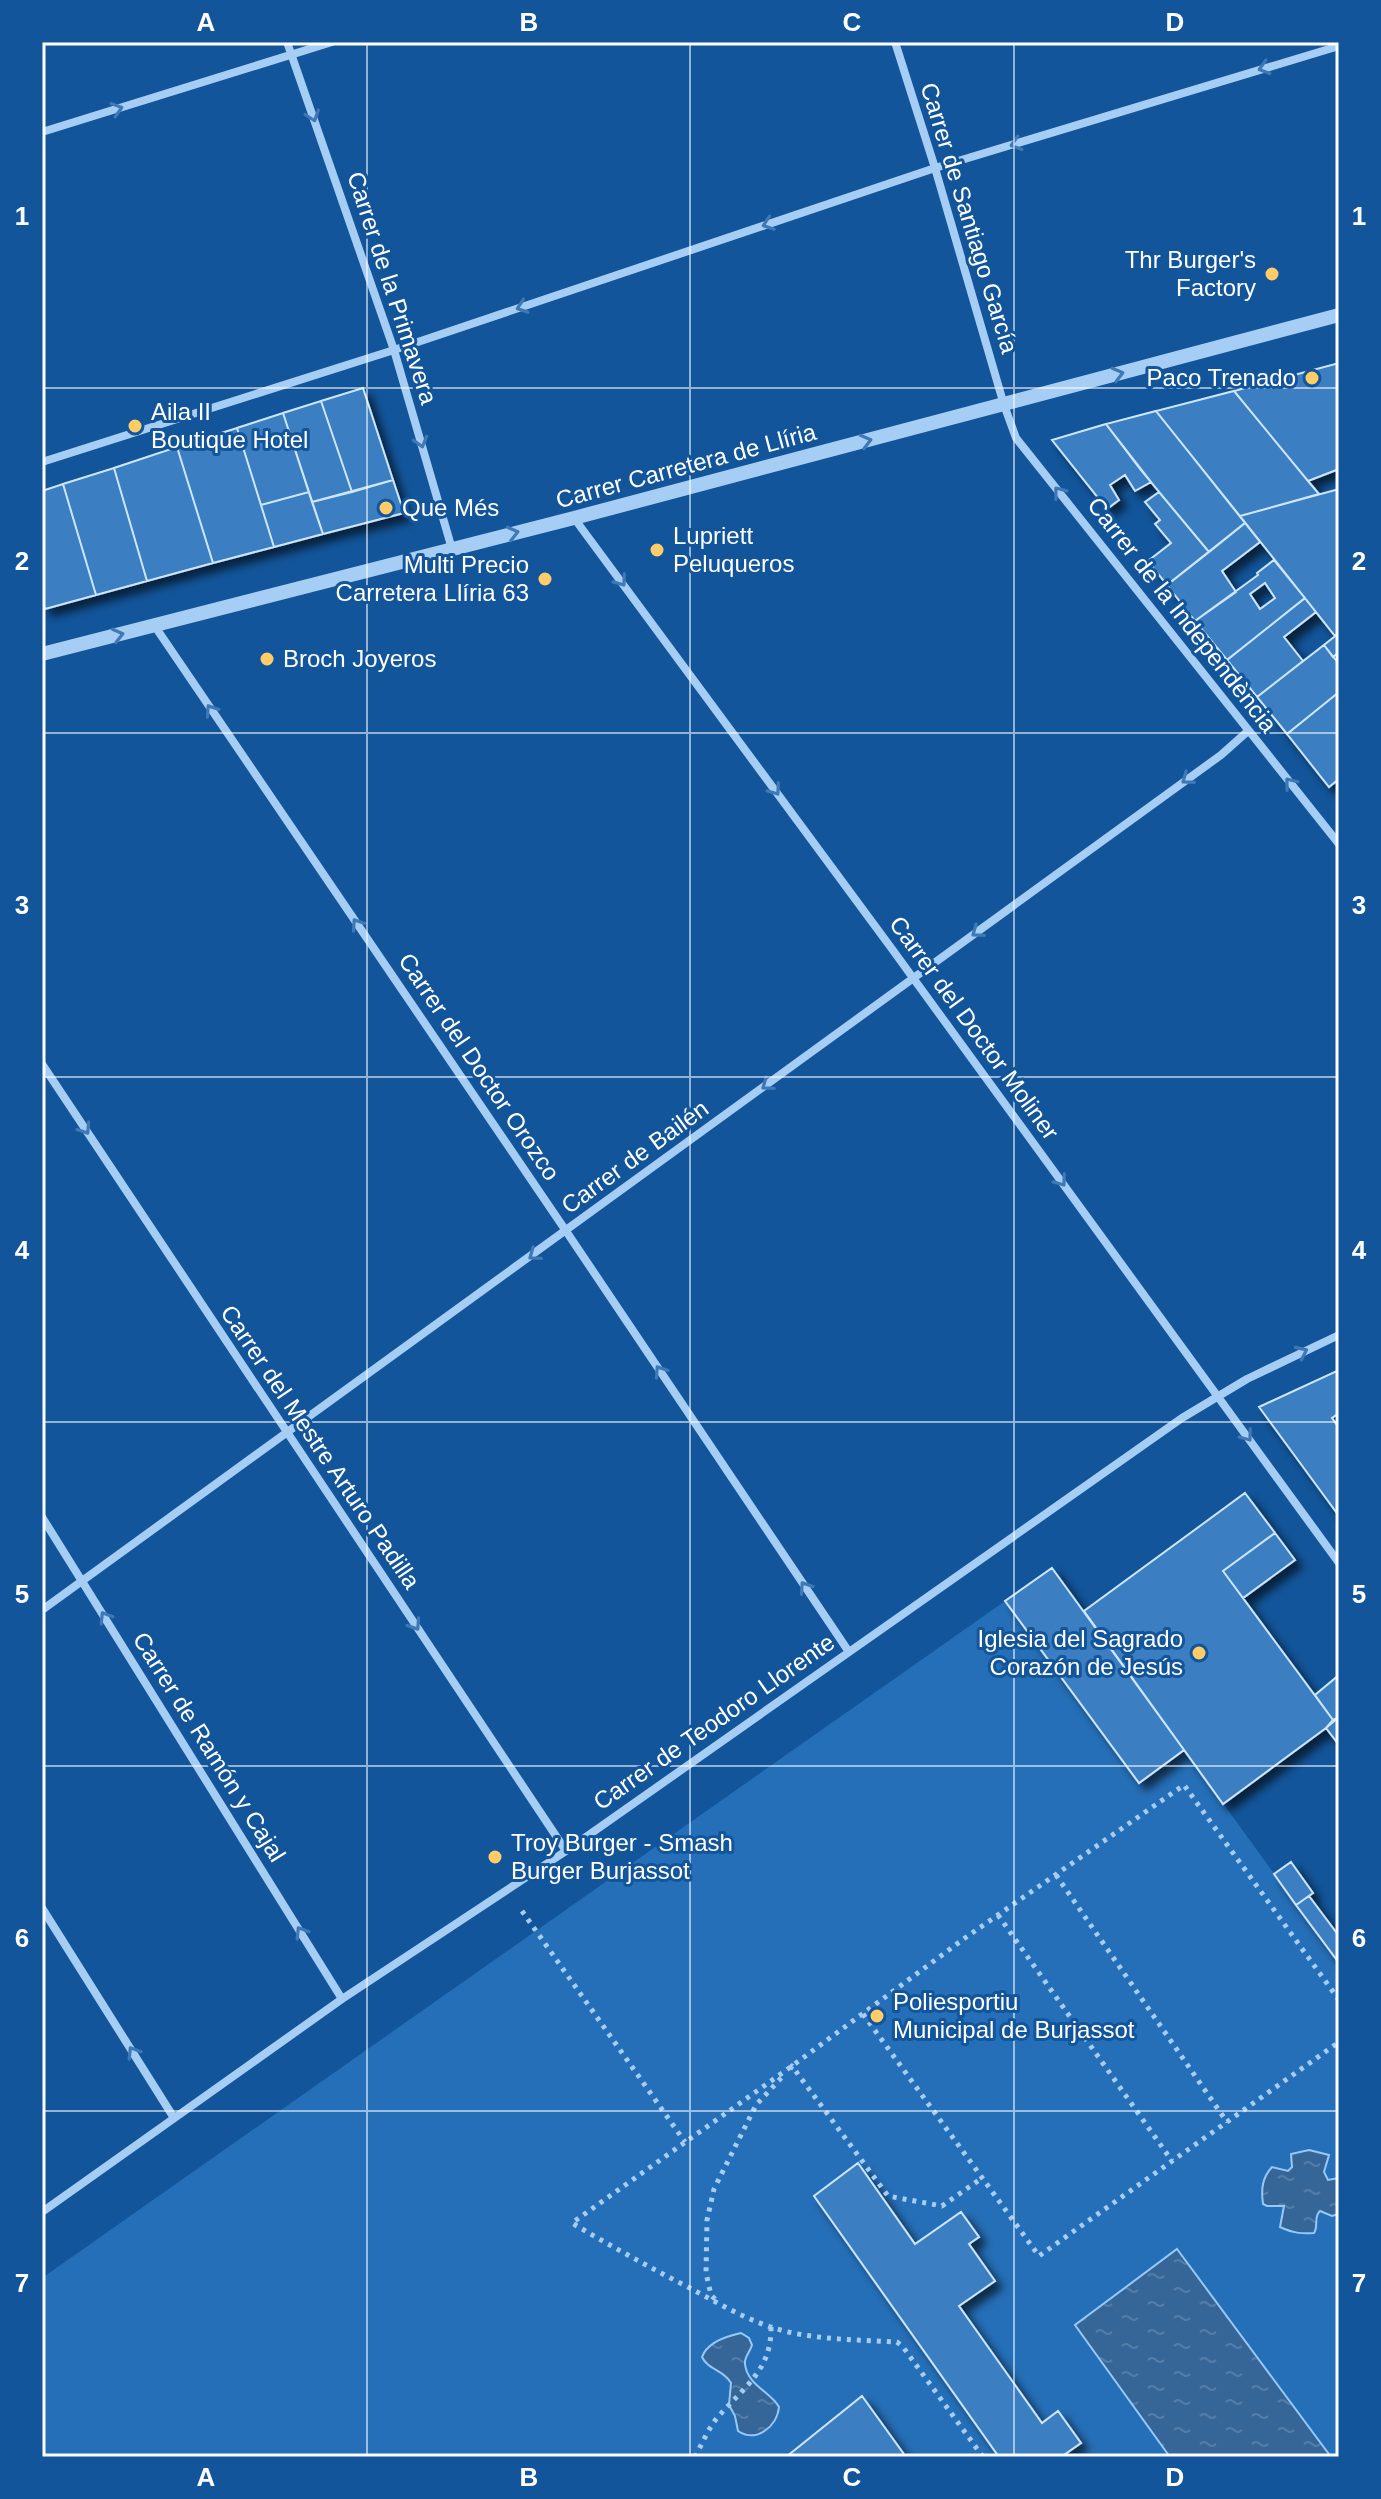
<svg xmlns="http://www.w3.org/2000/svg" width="1381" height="2499" font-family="Helvetica,sans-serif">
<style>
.pitch{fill:#256fb8}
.water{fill:url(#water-ripples);stroke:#97c9f7;stroke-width:2}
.building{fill:#3b7ec1;stroke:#cee6fd;stroke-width:2;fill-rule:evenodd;filter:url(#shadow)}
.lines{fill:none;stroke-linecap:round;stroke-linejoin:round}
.path{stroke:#a6cdf4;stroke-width:5;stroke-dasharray:4 6;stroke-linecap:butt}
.minor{stroke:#a6cdf4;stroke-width:8}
.tertiary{stroke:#a6cdf4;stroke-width:14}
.oneway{stroke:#3e79b5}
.grid{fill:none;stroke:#fff;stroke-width:2;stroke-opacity:0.55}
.poi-dot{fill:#ffcc68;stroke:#12559a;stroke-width:3}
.labels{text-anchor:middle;stroke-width:6;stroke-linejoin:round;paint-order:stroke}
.street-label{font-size:24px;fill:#fff;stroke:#12559a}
.poi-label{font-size:24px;fill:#fff;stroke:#12559a;text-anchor:start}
.neatline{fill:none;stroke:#fff;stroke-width:3}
.grid-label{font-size:26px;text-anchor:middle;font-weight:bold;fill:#fff}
</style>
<defs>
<pattern id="water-ripples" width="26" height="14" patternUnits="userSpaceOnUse" patternTransform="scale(2)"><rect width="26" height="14" fill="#366698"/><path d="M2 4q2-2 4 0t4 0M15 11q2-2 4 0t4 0" fill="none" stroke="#547da7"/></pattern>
<filter id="shadow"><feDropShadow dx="7" dy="7" stdDeviation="4" flood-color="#0009"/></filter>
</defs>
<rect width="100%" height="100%" fill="#12559a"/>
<path class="pitch" d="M 1052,1568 L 1339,1963 L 1339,2457 L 42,2457 L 42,2278 Z"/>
<path class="water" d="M 1309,2150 L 1329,2155 L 1324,2172 L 1328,2180 L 1339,2178 L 1339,2214 L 1332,2216 L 1320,2211 C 1313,2217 1319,2226 1314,2233 C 1301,2234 1293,2233 1280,2227 L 1284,2206 L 1267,2206 L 1263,2204 C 1261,2189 1262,2178 1272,2167 L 1288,2171 L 1292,2167 L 1291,2154 Z
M 1177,2249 L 1331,2457 L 1170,2457 L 1075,2325 Z
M 741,2333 L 749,2338 L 752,2345 C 750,2352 744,2357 745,2364 C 747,2385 771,2392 779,2407 C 777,2427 756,2443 738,2431 L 735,2416 L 729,2405 L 731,2383 C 724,2370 708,2370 702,2357 C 707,2343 727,2336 741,2333 Z"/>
<path class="building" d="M 1339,363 L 1339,469 L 1308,481 L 1234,391 Z
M 363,388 L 393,480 L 352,492 L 321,401 Z
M 1234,391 L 1308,481 L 1319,494 L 1240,516 L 1156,411 Z
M 321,401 L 352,492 L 312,502 L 283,413 Z
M 1156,411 L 1245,523 L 1209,552 L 1140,469 L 1106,424 Z
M 283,413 L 309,492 L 261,505 L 237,428 Z
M 1106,424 L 1151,482 L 1135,491 L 1125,475 L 1110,485 L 1119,500 L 1107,509 L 1052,440 Z
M 237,428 L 274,547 L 213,563 L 177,447 Z
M 177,447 L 213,563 L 147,581 L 114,468 Z
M 114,468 L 147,581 L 96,595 L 63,484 Z
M 393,480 L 404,513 L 323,534 L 312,502 Z
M 63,484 L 96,595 L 45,609 L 42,599 L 42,491 Z
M 1339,489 L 1339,633 L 1335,636 L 1240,516 Z
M 309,492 L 323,534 L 274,547 L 261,505 Z
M 1159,492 L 1209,552 L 1167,585 L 1148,561 L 1171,543 L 1155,524 L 1160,520 L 1145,502 Z
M 1245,523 L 1260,542 L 1222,571 L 1236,592 L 1195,621 L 1167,585 Z
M 1274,560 L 1305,598 L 1227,660 L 1195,621 L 1258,575 L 1257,573 ZM 1265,583 L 1275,598 L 1260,609 L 1250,594 Z
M 1305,598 L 1316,612 L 1284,637 L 1303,661 L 1257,697 L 1227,660 Z
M 1339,633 L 1339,652 L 1333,657 L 1324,645 Z
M 1324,645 L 1339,664 L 1339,692 L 1287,734 L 1257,697 Z
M 1339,692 L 1339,779 L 1329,787 L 1287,734 Z
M 1339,1370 L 1339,1413 L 1332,1418 L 1339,1428 L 1339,1516 L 1259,1407 Z
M 1245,1493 L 1275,1533 L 1223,1571 L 1333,1720 L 1326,1728 L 1223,1804 L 1084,1611 Z
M 1275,1533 L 1295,1560 L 1243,1598 L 1223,1571 Z
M 1052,1568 L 1184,1750 L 1139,1783 L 1005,1601 Z
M 1339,1675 L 1339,1717 L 1333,1720 L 1315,1695 Z
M 1339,1717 L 1339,1745 L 1326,1728 Z
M 1291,1862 L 1313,1893 L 1296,1905 L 1274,1874 Z
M 1309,1896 L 1339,1936 L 1339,1963 L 1296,1905 Z
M 858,2163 L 915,2244 L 961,2212 L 979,2237 L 969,2244 L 995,2281 L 959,2306 L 1042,2423 L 1058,2411 L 1081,2443 L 1061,2457 L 999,2457 L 814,2196 Z
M 862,2396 L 906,2457 L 786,2457 Z"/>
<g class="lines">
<path class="path" d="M 1056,1875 L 1227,2122
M 522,1911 L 685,2142
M 998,1915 L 1172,2161
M 863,2014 L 1039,2256 L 1339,2042
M 790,2069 L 792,2066 L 888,2196 L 942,2206 L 982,2178
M 715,2299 L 711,2295 L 706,2273 L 707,2220 L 714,2189 L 756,2105 L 783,2076
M 695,2457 C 702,2444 708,2429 717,2418 C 743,2388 772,2370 771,2327
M 983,2457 L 903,2347 L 897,2342 C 862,2340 827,2340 793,2333 C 754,2325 720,2304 686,2286 C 647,2266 609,2245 572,2223 L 792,2066 L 965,1938 L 1184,1785 L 1339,2000"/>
<path class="minor" d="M 287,42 L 394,350 L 452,549
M 895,42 L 935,168 L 1004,405 L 1016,438 L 1339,844
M 42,132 L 332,42
M 42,462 L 394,350 L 935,168 L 1339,46
M 574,518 L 892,949 L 1339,1563
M 154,625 L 566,1231 L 849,1652
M 42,1064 L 566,1851
M 42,1517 L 342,1999
M 42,1610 L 1221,755 L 1248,731
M 42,1908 L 174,2118
M 42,2212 L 342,1999 L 566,1851 L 1182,1418 L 1247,1379 L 1339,1335"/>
<path class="tertiary" d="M 42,654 L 574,518 L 1339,315"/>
</g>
<defs><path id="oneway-chevron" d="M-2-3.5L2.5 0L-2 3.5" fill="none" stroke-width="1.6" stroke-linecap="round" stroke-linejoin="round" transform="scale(2)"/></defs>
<g class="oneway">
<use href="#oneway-chevron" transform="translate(1264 68) rotate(163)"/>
<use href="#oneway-chevron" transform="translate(117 109) rotate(-17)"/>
<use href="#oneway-chevron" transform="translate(313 116) rotate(71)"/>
<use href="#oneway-chevron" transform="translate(1016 144) rotate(163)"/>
<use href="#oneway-chevron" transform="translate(768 224) rotate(161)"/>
<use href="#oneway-chevron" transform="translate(522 307) rotate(161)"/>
<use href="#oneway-chevron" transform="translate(1118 374) rotate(-15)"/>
<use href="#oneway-chevron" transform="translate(866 441) rotate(-15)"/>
<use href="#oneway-chevron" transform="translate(421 442) rotate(74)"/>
<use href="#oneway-chevron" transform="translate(1059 492) rotate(-128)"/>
<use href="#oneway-chevron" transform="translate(513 533) rotate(-14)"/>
<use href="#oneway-chevron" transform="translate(621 581) rotate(54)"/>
<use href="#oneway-chevron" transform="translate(118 635) rotate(-14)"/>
<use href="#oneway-chevron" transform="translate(211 710) rotate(-124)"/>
<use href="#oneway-chevron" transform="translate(1187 779) rotate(144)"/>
<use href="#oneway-chevron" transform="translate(1290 783) rotate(-129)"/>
<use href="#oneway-chevron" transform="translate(775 790) rotate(54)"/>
<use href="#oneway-chevron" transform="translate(357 924) rotate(-124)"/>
<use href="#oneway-chevron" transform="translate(977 932) rotate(144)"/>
<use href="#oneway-chevron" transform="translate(767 1085) rotate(144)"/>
<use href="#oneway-chevron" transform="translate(85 1129) rotate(56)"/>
<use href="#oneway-chevron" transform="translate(1061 1181) rotate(54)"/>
<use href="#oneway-chevron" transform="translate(534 1255) rotate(144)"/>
<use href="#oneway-chevron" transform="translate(1302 1352) rotate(-25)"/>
<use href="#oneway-chevron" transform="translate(660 1371) rotate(-124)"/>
<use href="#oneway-chevron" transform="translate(1247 1436) rotate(53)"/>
<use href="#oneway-chevron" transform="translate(805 1587) rotate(-124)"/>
<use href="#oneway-chevron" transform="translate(105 1617) rotate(-122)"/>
<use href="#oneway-chevron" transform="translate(415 1625) rotate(56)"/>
<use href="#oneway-chevron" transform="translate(301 1932) rotate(-122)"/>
<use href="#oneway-chevron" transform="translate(133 2052) rotate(-122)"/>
</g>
<path class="grid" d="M 367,42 L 367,2457M 690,42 L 690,2457M 1014,42 L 1014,2457M 42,388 L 1339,388M 42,733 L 1339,733M 42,1077 L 1339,1077M 42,1422 L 1339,1422M 42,1766 L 1339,1766M 42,2111 L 1339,2111"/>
<g class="poi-dot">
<circle cx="1272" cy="274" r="8"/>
<circle cx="1312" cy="378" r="8"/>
<circle cx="135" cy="426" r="8"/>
<circle cx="386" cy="508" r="8"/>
<circle cx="657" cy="550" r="8"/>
<circle cx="545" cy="579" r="8"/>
<circle cx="267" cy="659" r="8"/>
<circle cx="1199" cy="1653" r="8"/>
<circle cx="495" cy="1857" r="8"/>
<circle cx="877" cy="2016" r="8"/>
</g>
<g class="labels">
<g class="street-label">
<text transform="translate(969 218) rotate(73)" y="8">Carrer de Santiago García</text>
<text transform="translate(392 288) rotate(72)" y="8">Carrer de la Primavera</text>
<text transform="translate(686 466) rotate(-15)" y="8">Carrer Carretera de Llíria</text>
<text transform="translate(1182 615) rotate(52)" y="8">Carrer de la Independència</text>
<text transform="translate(974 1028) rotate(54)" y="8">Carrer del Doctor Moliner</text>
<text transform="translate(479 1067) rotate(56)" y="8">Carrer del Doctor Orozco</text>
<text transform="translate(635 1157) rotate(-36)" y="8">Carrer de Bailén</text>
<text transform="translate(320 1447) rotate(56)" y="8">Carrer del Mestre Arturo Padilla</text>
<text transform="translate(714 1722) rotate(-35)" y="8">Carrer de Teodoro Llorente</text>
<text transform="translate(209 1747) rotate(58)" y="8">Carrer de Ramón y Cajal</text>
</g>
<g class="poi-label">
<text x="1256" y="268" text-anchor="end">Thr Burger's<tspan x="1256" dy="28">Factory</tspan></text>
<text x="1296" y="386" text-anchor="end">Paco Trenado</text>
<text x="151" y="420">Aila II<tspan x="151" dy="28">Boutique Hotel</tspan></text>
<text x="402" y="516">Que Més</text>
<text x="673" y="544">Lupriett<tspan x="673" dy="28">Peluqueros</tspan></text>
<text x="529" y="573" text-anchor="end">Multi Precio<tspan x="529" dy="28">Carretera Llíria 63</tspan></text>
<text x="283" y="667">Broch Joyeros</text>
<text x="1183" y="1647" text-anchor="end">Iglesia del Sagrado<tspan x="1183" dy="28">Corazón de Jesús</tspan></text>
<text x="511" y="1851">Troy Burger - Smash<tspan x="511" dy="28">Burger Burjassot</tspan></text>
<text x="893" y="2010">Poliesportiu<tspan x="893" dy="28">Municipal de Burjassot</tspan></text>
</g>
</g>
<rect width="1381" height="2499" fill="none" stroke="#12559a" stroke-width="88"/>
<rect x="44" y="44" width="1293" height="2411" class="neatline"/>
<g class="grid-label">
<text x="206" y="31">A</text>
<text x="529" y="31">B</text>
<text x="852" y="31">C</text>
<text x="1175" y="31">D</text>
<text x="22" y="225">1</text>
<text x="1359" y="225">1</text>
<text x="22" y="570">2</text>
<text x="1359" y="570">2</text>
<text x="22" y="914">3</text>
<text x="1359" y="914">3</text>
<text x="22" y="1259">4</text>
<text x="1359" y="1259">4</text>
<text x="22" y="1603">5</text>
<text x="1359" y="1603">5</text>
<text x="22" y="1947">6</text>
<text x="1359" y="1947">6</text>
<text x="22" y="2292">7</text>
<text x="1359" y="2292">7</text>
<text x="206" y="2486">A</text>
<text x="529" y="2486">B</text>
<text x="852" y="2486">C</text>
<text x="1175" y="2486">D</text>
</g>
</svg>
